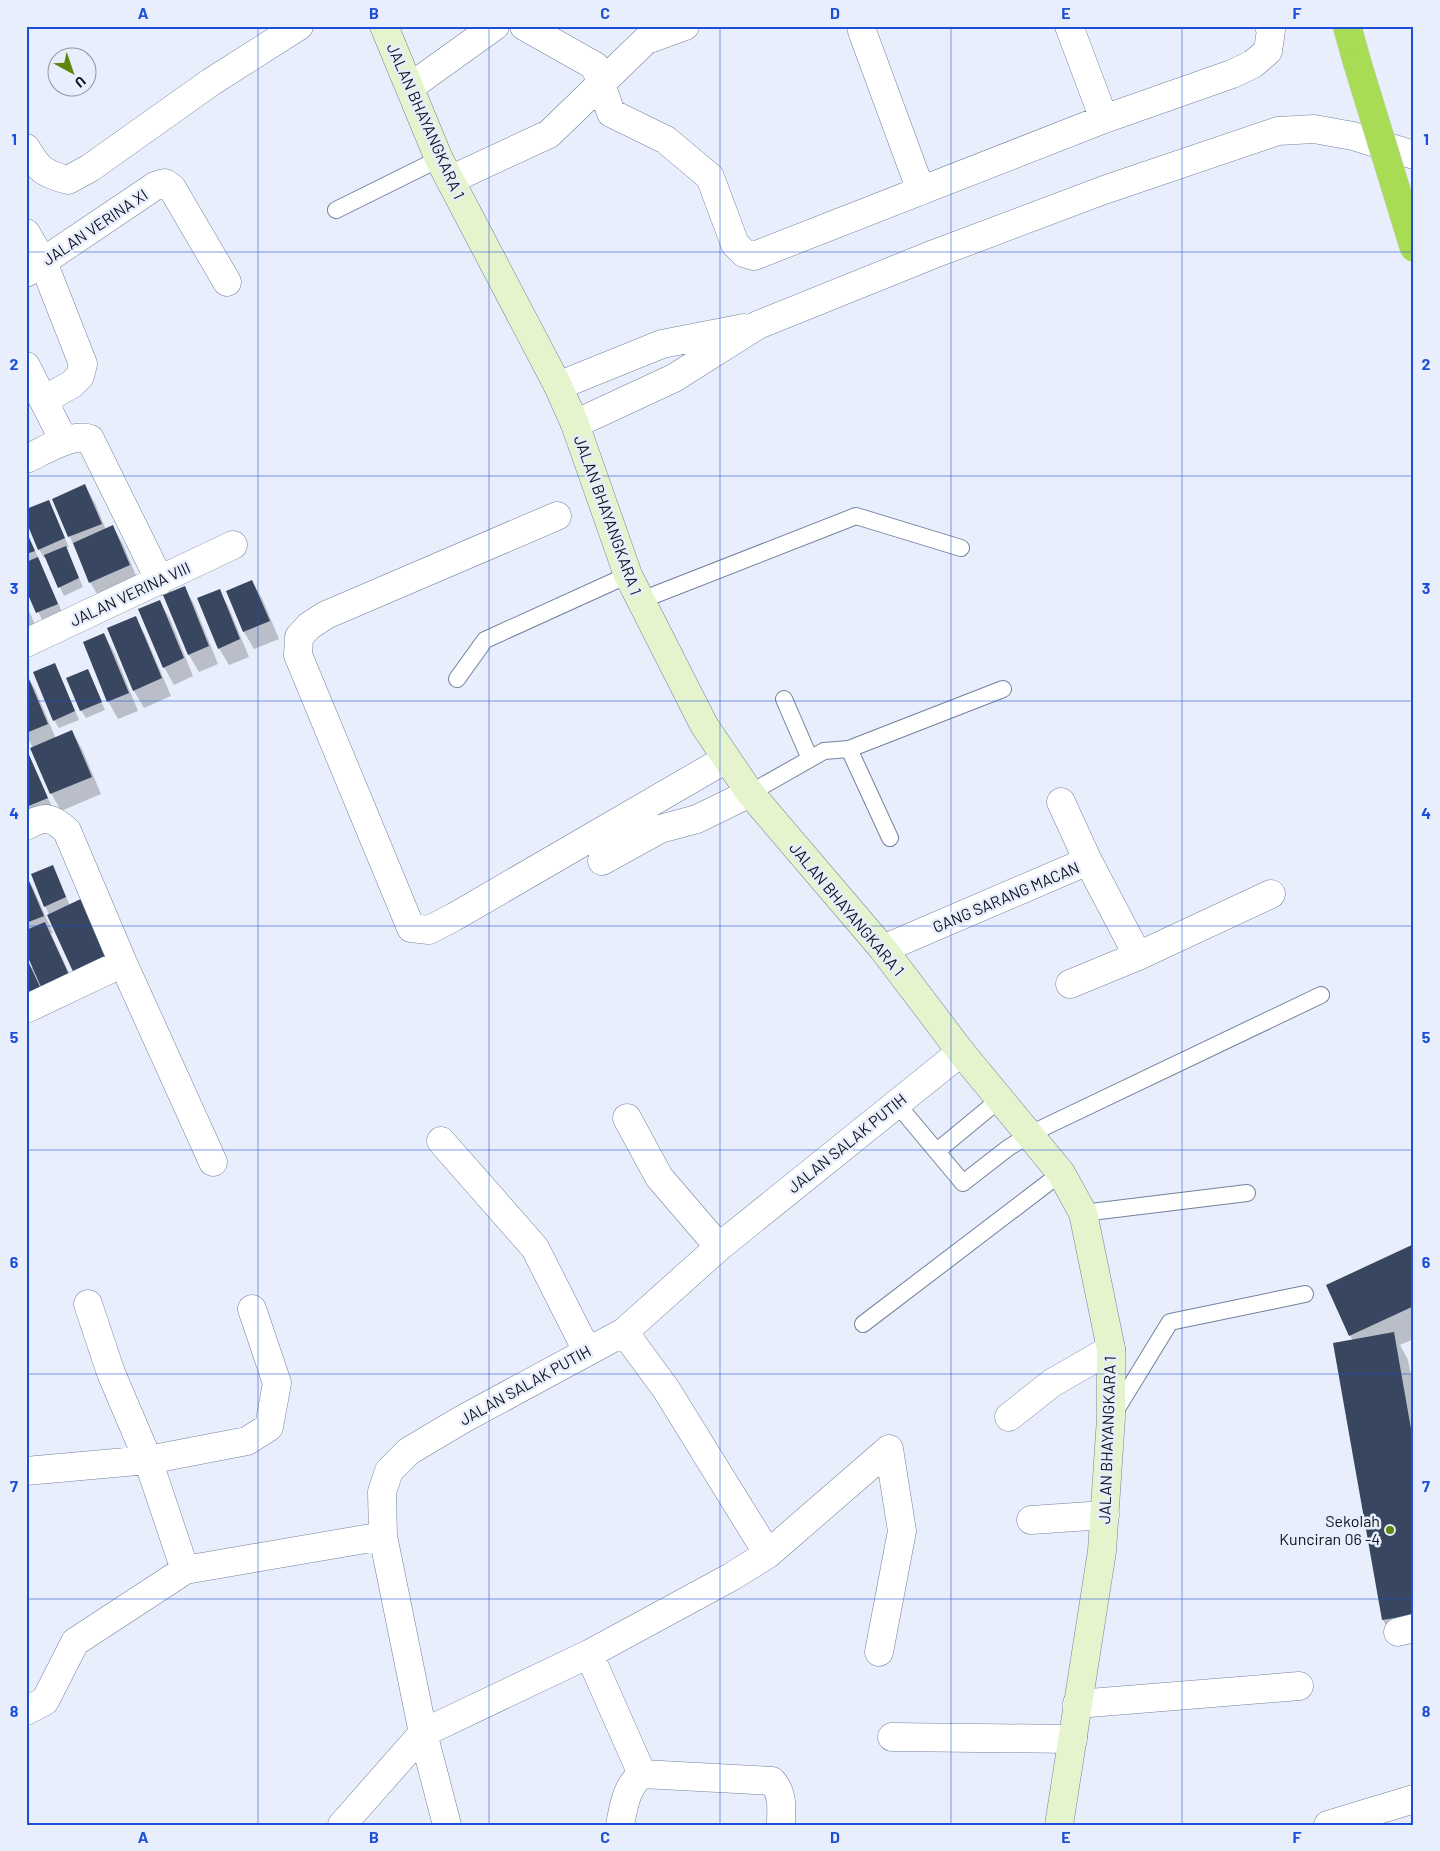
<svg xmlns="http://www.w3.org/2000/svg" width="1440" height="1851" font-family="Barlow,sans-serif">
<style>
.shadow{fill:#0003}
.building{fill:#38465f}
.lines{fill:none;stroke-linecap:round;stroke-linejoin:round}
.lane-casing{stroke:#73829e;stroke-width:18}
.street-casing{stroke:#73829e;stroke-width:29}
.secondary-casing{stroke:#73829e;stroke-width:29}
.highway-casing{stroke:#cfd0d2;stroke-width:29}
.lane{stroke:#fff;stroke-width:16}
.street{stroke:#fff;stroke-width:28}
.secondary{stroke:#e5f4cc;stroke-width:28}
.highway{stroke:#a8dc55;stroke-width:28}
.highway-bridge-casing{stroke:#cfd0d2;stroke-width:29;stroke-linecap:butt}
.highway-bridge{stroke:#a8dc55;stroke-width:28}
.grid{fill:none;stroke:#1d4ed8;stroke-width:1;stroke-opacity:0.55}
.poi-dot{fill:#5e860c;stroke:#e8eefb;stroke-width:2}
.labels{text-anchor:middle;stroke-width:5;stroke-linejoin:round;paint-order:stroke}
.street-label{font-size:16px;fill:#0e131e;stroke:#e8eefb}
.poi-label{font-size:16px;fill:#0e131e;stroke:#e8eefb;text-anchor:end}
.neatline{fill:none;stroke:#1d4ed8;stroke-width:2}
.grid-label{font-size:16px;text-anchor:middle;font-weight:bold;fill:#1d4ed8}
</style>
<rect width="100%" height="100%" fill="#e8eefb"/>
<path class="shadow" d="M 85,486 L 95,503 L 106,530 L 113,527 L 123,544 L 139,583 L 100,599 L 90,582 L 53,499 Z
M 48,501 L 69,547 L 66,548 L 83,587 L 64,596 L 46,557 L 44,558 L 39,549 Z
M 26,530 L 62,612 L 42,620 L 26,586 Z
M 252,581 L 262,598 L 279,639 L 254,649 L 244,632 L 228,591 Z
M 184,587 L 194,604 L 218,664 L 199,672 L 189,655 L 165,596 Z
M 219,590 L 229,608 L 249,657 L 229,665 L 219,648 Z
M 160,602 L 170,619 L 193,676 L 174,685 L 164,667 Z
M 26,603 L 35,625 L 26,629 Z
M 135,617 L 145,635 L 171,696 L 144,708 L 134,691 L 108,629 Z
M 104,634 L 114,652 L 138,711 L 118,719 L 108,701 Z
M 88,670 L 105,710 L 86,718 L 81,710 Z
M 59,673 L 79,720 L 59,728 L 54,720 Z
M 26,674 L 35,689 L 56,739 L 72,732 L 82,749 L 101,794 L 61,811 L 51,793 L 33,748 L 26,735 Z
M 26,748 L 56,816 L 37,824 L 26,806 Z
M 26,875 L 33,888 L 53,933 L 51,934 L 79,994 L 26,1010 L 26,957 L 32,968 L 34,967 L 26,950 Z
M 57,875 L 70,906 L 126,977 L 87,995 L 77,978 L 45,906 Z
M 1414,1246 L 1414,1339 L 1400,1345 L 1408,1360 L 1414,1391 L 1414,1643 L 1398,1646 L 1383,1620 L 1335,1344 L 1353,1341 L 1350,1335 Z"/>
<path class="building" d="M 85,484 L 102,524 L 68,537 L 52,499 Z
M 49,500 L 65,538 L 38,550 L 26,521 L 26,509 Z
M 113,525 L 130,565 L 89,583 L 73,543 Z
M 26,531 L 35,551 L 26,554 Z
M 66,546 L 79,578 L 58,588 L 44,555 Z
M 38,557 L 58,604 L 36,613 L 26,590 L 26,562 Z
M 252,580 L 270,621 L 243,632 L 226,591 Z
M 185,586 L 209,646 L 188,655 L 163,595 Z
M 220,589 L 240,639 L 218,649 L 197,598 Z
M 160,600 L 184,658 L 163,668 L 138,609 Z
M 136,616 L 162,678 L 133,691 L 107,628 Z
M 104,633 L 129,693 L 107,702 L 83,642 Z
M 55,663 L 75,711 L 53,721 L 33,672 Z
M 88,669 L 102,702 L 80,711 L 66,678 Z
M 26,672 L 48,724 L 26,733 Z
M 72,730 L 92,777 L 50,794 L 30,748 Z
M 26,748 L 48,798 L 26,807 Z
M 53,865 L 66,897 L 44,907 L 31,874 Z
M 26,874 L 44,916 L 26,923 Z
M 87,896 L 117,960 L 76,978 L 47,915 Z
M 45,922 L 70,977 L 42,989 L 26,953 L 26,930 Z
M 26,957 L 41,989 L 26,996 Z
M 1414,1244 L 1414,1306 L 1349,1336 L 1326,1285 Z
M 1394,1332 L 1414,1446 L 1414,1615 L 1382,1620 L 1333,1343 Z"/>
<g class="lines">
<g class="lane-casing">
<path id="lane" d="M 336,210 L 439,159
M 639,601 L 856,516 L 961,548
M 457,679 L 485,640 L 628,575
M 784,699 L 810,759
M 849,749 L 890,838
M 750,793 L 824,751 L 849,749 L 1003,689
M 897,1104 L 963,1183 L 1008,1148 L 1030,1134 L 1321,995
M 937,1151 L 1000,1099
M 1083,1213 L 1247,1193
M 863,1324 L 1061,1173
M 1113,1415 L 1170,1322 L 1305,1294"/>
</g>
<g class="street-casing">
<path id="street" d="M 524,26 L 595,66 L 611,113 L 666,140 L 710,177 L 735,244 L 744,253 L 754,256 L 1104,119 L 1232,74 L 1253,64 L 1268,51 L 1271,30 L 1269,26
M 1069,26 L 1104,119
M 862,31 L 921,191
M 410,87 L 495,26
M 26,148 C 38,169 44,174 68,180 L 90,168 L 211,82 L 299,26
M 450,180 L 549,134 L 646,40 L 685,26
M 26,233 L 43,262 L 83,364 L 80,376 L 72,384 L 44,400
M 26,273 L 155,186 L 165,183 L 172,188 L 227,282
M 26,366 L 64,441
M 558,386 L 662,344 L 744,328
M 575,424 L 674,378 L 758,325 L 934,254 L 1104,190 L 1278,131 L 1314,129 L 1353,136 L 1414,155
M 26,459 C 42,452 73,432 90,439 L 160,581
M 557,516 L 326,615 L 309,626 L 299,637 L 298,655 L 411,928 L 429,930 L 454,917 L 726,759
M 26,643 L 233,545
M 1061,802 L 1088,861
M 26,826 C 45,816 51,816 67,831 L 123,963 L 213,1162
M 602,861 L 660,829 L 697,819 L 750,793
M 883,949 L 1088,861 L 1138,956 L 1271,894
M 1070,984 L 1138,956
M 26,1009 L 123,963
M 627,1118 L 659,1177 L 719,1247
M 441,1141 L 535,1248 L 587,1351
M 88,1304 L 111,1373 L 148,1460 L 185,1570
M 1009,1417 L 1052,1383 L 1111,1349
M 26,1471 L 148,1460 L 247,1441 L 269,1427 L 277,1383 L 252,1309
M 1031,1520 L 1105,1515
M 768,1554 L 889,1449 L 902,1531 L 879,1652
M 1398,1632 L 1414,1628
M 589,1654 L 642,1774 C 626,1787 624,1805 620,1825
M 1077,1704 L 1299,1686
M 26,1711 L 45,1701 L 75,1642 L 185,1570 L 383,1536
M 892,1737 L 1073,1739
M 642,1774 L 772,1781 C 784,1795 781,1808 781,1825
M 342,1825 L 423,1733 L 383,1536 L 382,1492 L 389,1471 L 409,1451 L 463,1419 L 624,1332 L 719,1247 L 961,1052
M 447,1825 L 423,1733 L 589,1654 L 731,1577 L 768,1554 L 666,1389 L 624,1332
M 1328,1825 L 1414,1799"/>
</g>
<g class="secondary-casing">
<path id="secondary" d="M 384,26 L 439,159 L 558,386 L 575,424 L 628,575 L 704,725 L 750,793 L 883,949 L 961,1052 L 1061,1173 L 1083,1213 L 1111,1349 L 1111,1418 L 1102,1551 L 1059,1825"/>
</g>
<g class="highway-casing">
<path id="highway" d="M 1347,26 L 1357,62"/>
</g>
<use href="#lane" class="lane"/>
<use href="#street" class="street"/>
<use href="#secondary" class="secondary"/>
<use href="#highway" class="highway"/>
<g class="highway-bridge-casing">
<path id="highway-bridge" d="M 1357,62 L 1414,248"/>
</g>
<use href="#highway-bridge" class="highway-bridge"/>
</g>
<path class="grid" d="M 258,26 L 258,1825M 489,26 L 489,1825M 720,26 L 720,1825M 951,26 L 951,1825M 1182,26 L 1182,1825M 26,252 L 1414,252M 26,476 L 1414,476M 26,701 L 1414,701M 26,926 L 1414,926M 26,1150 L 1414,1150M 26,1374 L 1414,1374M 26,1599 L 1414,1599"/>
<circle class="poi-dot" cx="1390" cy="1530" r="5"/>
<g class="labels">
<g class="street-label">
<text transform="translate(426 121) rotate(66)" y="6">JALAN BHAYANGKARA 1</text>
<text transform="translate(95 227) rotate(-34)" y="6">JALAN VERINA XI</text>
<text transform="translate(608 515) rotate(70)" y="6">JALAN BHAYANGKARA 1</text>
<text transform="translate(130 594) rotate(-25)" y="6">JALAN VERINA VIII</text>
<text transform="translate(1006 897) rotate(-23)" y="6">GANG SARANG MACAN</text>
<text transform="translate(847 909) rotate(50)" y="6">JALAN BHAYANGKARA 1</text>
<text transform="translate(847 1143) rotate(-39)" y="6">JALAN SALAK PUTIH</text>
<text transform="translate(525 1385) rotate(-29)" y="6">JALAN SALAK PUTIH</text>
<text transform="translate(1107 1440) rotate(-88)" y="6">JALAN BHAYANGKARA 1</text>
</g>
<g class="poi-label">
<text x="1380" y="1527">Sekolah<tspan x="1380" dy="18">Kunciran 06 -4</tspan></text>
</g>
</g>
<rect width="1440" height="1851" fill="none" stroke="#e8eefb" stroke-width="55"/>
<g transform="translate(72 72) rotate(140)"><circle r="24" fill="#e8eefb" stroke="#9196a3"/>
<path d="M0-4L9 19L0 12L-9 19Z" fill="#5e860c"/>
<text y="-8" font-size="14" font-weight="bold" text-anchor="middle" fill="#0e131e">U</text>
</g>
<rect x="28" y="28" width="1384" height="1796" class="neatline"/>
<g class="grid-label">
<text x="143" y="19">A</text>
<text x="374" y="19">B</text>
<text x="605" y="19">C</text>
<text x="835" y="19">D</text>
<text x="1066" y="19">E</text>
<text x="1297" y="19">F</text>
<text x="14" y="145">1</text>
<text x="1426" y="145">1</text>
<text x="14" y="370">2</text>
<text x="1426" y="370">2</text>
<text x="14" y="594">3</text>
<text x="1426" y="594">3</text>
<text x="14" y="819">4</text>
<text x="1426" y="819">4</text>
<text x="14" y="1043">5</text>
<text x="1426" y="1043">5</text>
<text x="14" y="1268">6</text>
<text x="1426" y="1268">6</text>
<text x="14" y="1492">7</text>
<text x="1426" y="1492">7</text>
<text x="14" y="1717">8</text>
<text x="1426" y="1717">8</text>
<text x="143" y="1843">A</text>
<text x="374" y="1843">B</text>
<text x="605" y="1843">C</text>
<text x="835" y="1843">D</text>
<text x="1066" y="1843">E</text>
<text x="1297" y="1843">F</text>
</g>
</svg>
